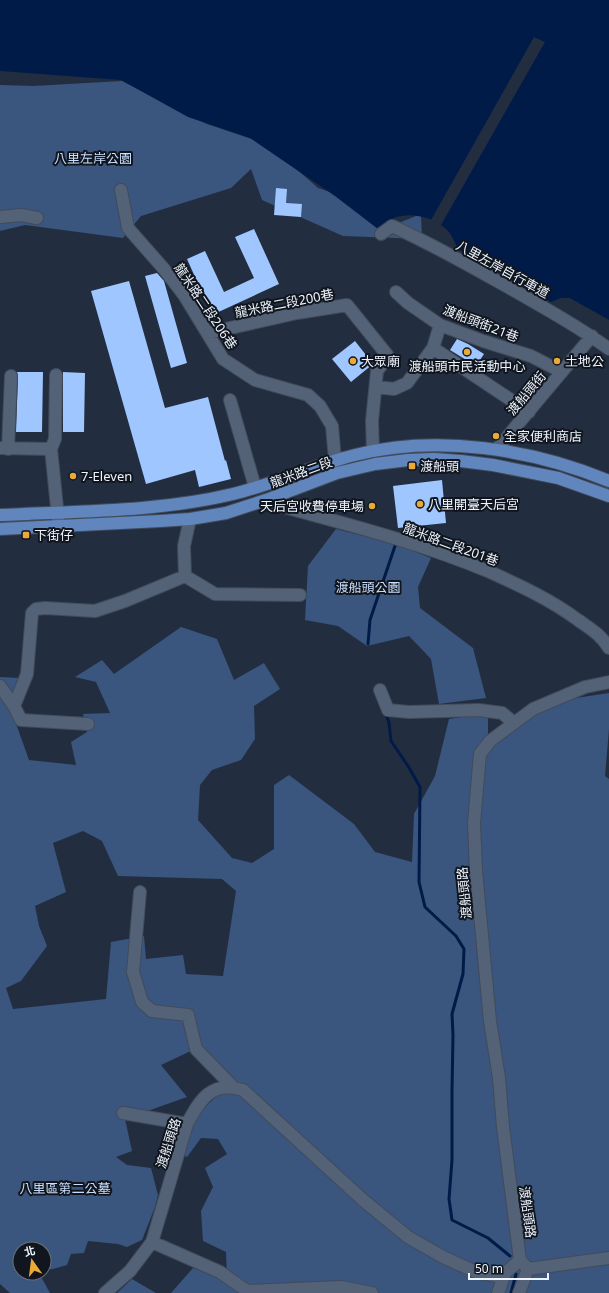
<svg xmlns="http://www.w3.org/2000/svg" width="609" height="1293" font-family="'Noto Sans','Noto Sans TC',sans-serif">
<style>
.green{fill:#3a557e;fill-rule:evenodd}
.water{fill:#001b48}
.pier{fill:#222e40}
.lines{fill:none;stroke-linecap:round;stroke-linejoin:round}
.stream{stroke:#001b48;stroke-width:3}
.building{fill:#9fc6ff}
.minor-casing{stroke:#414b5b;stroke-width:14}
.major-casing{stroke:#414b5b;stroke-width:14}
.minor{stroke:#546277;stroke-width:12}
.major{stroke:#6186be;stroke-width:12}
.poi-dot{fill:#e9aa38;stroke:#11161e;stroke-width:1.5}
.labels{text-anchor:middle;stroke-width:4;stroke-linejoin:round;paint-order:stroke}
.park-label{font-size:13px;fill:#c9defd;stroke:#11161e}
.street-label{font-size:13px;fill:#edf4fe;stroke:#11161e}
.poi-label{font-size:13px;fill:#edf4fe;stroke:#11161e;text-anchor:start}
</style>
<rect width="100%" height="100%" fill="#222e40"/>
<path class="green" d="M 122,81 L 207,124 L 269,145 L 318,188 L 354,200 L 379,224 L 401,222 L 421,214 L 422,239 L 343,236 L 262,200 L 251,169 L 231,188 L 141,216 L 123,238 L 25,225 L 0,231 L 0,85 L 33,86 Z
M 336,529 L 399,545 L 431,558 L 418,587 L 420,608 L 473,648 L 486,698 L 439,704 L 431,659 L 409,636 L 367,646 L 338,626 L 305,620 L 308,566 Z
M 181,627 L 217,639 L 234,680 L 264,663 L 280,689 L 254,706 L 255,739 L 241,760 L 212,770 L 200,785 L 198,820 L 232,858 L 252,863 L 274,849 L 274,785 L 289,775 L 354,824 L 375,852 L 412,862 L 414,814 L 435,776 L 449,719 L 488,713 L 488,748 L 520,721 L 556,701 L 609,693 L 609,729 L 605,776 L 609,779 L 609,1293 L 171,1293 L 193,1268 L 227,1280 L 226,1252 L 203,1241 L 201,1211 L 213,1187 L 205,1168 L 227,1154 L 218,1139 L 201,1138 L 187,1157 L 173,1149 L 177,1132 L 230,1084 L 195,1049 L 161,1065 L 187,1097 L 125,1119 L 132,1151 L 116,1157 L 127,1165 L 151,1168 L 158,1195 L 155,1207 L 142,1240 L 127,1247 L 118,1244 L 88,1241 L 84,1253 L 71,1254 L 67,1265 L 53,1269 L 44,1270 L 44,1249 L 20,1249 L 20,1273 L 39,1273 L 50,1293 L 10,1293 L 0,1284 L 0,677 L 19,678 L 14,718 L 29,760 L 76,765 L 71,742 L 87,732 L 83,714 L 110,713 L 96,682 L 75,677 L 102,660 L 114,674 ZM 83,831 L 102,841 L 118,876 L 222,879 L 236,891 L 223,976 L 186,974 L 183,955 L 146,959 L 144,936 L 111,942 L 106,999 L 13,1009 L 6,988 L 21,981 L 47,946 L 39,926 L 35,906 L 66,892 L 53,843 Z
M 132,1279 L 156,1293 L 117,1293 Z"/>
<path class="water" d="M 0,0 L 609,0 L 609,320 L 570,298 L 561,298 L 551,302 L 458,249 C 455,243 453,237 449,232 C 437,218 411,211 394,218 C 388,221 383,225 378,229 L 335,196 L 250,138 L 188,117 L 121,80 L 0,71 Z"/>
<path class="pier" d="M 534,37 L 545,42 L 441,225 L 431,220 Z"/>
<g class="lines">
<path class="stream" d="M 368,644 L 370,620 L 396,543
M 386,714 L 389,723 L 391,741 L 408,766 L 420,787 L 419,882 L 425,907 L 456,936 L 464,949 L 463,974 L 452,1014 L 453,1035 L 452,1091 L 452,1160 L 449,1199 L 452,1220 L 488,1238 L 510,1256
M 511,1293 L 516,1274"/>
</g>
<path class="building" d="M 276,188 L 287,189 L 286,203 L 302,204 L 301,217 L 274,215 Z
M 254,229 L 279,284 L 212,315 L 187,259 L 205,251 L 224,292 L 254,278 L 235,237 Z
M 157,273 L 164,281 L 187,363 L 171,368 L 145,276 Z
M 129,281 L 165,408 L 208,397 L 225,461 L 226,460 L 231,479 L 199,487 L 195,470 L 146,484 L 91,291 Z
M 457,339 L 468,344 L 484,354 L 476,366 L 450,350 Z
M 355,341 L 373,364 L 351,382 L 332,359 Z
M 17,372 L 43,372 L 42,432 L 16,432 L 18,376 Z
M 63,372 L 85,373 L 84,432 L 63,432 Z
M 442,480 L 446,523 L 398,528 L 393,486 Z"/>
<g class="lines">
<g class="minor-casing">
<path id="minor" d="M 121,190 L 128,228 L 164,269 L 184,295 L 223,359 L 255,380 L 308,395 L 320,406 L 332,426 L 335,460
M 0,217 L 21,215 L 37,218
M 381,234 L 392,226 C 432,244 470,266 508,287 C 542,307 577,325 609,349
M 396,292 L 408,303 L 440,325 L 483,341 L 531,356 L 562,372
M 208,333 L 297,313 L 347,305 L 388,356 L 377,371 L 372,421 L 373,451
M 433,348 L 529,412
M 56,375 L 55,439 L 51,449 L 59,527
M 376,387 L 394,389 L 407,383 L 433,348 L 440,325
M 230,400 L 255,487
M 0,448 L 51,449
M 8,449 L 11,376
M 497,449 L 592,336
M 266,500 L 284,507 C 354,526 423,544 490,572 C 521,586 551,600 578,620 C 591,629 601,635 609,648
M 185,576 L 215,594 L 300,595
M 0,686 L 14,706 L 21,720 L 88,724
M 380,690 L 388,710 L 409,712 L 479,710 L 502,713 L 513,722
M 14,706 L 27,674 L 32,613 L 36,609 L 45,608 L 95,611 L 125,601 L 185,576 L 184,546 L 190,519
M 140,892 L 133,972 L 142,1002 L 152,1011 L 188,1015 L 196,1049 L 232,1086
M 123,1113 L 187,1124
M 152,1242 L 220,1272 L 247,1291 L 248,1293
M 520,1260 L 528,1269 L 609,1258
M 247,1291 L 341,1287 L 372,1293
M 105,1293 L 130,1271 L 152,1242 L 187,1124 C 200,1100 211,1080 243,1090 L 363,1200 L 408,1237 L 443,1257 L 476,1272 L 497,1276 L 505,1273 L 520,1260 L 503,1127 L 499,1078 L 490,1021 L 476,871 L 474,823 L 480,754 L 490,741 L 533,709 L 585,687 L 609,682
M 498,1293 L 505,1273
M 519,1293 L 528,1269"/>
</g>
<g class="major-casing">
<path id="major" d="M 0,515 C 77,511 158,512 233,494 C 275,484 314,465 355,455 C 437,434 532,449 609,481
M 0,529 L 160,521 L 190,519 L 226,513 L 266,500 L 337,473 L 375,464 L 408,460 L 434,459 L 461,461 L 493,465 L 558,478 L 609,496"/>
</g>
<use href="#minor" class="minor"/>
<use href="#major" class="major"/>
</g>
<g class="poi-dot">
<circle cx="467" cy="352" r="4"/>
<circle cx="353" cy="361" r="4"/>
<circle cx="557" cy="361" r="4"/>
<circle cx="496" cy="436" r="4"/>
<rect x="408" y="462" width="8" height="8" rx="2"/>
<circle cx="73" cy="476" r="4"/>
<circle cx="420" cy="504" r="4"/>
<circle cx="372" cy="506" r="4"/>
<rect x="22" y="531" width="8" height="8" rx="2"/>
</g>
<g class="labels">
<g class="park-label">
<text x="93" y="163">八里左岸公園</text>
<text x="368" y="592">渡船頭公園</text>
<text x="65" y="1193">八里區第二公墓</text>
</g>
<g class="street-label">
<text transform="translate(503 269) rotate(29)" y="5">八里左岸自行車道</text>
<text transform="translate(284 303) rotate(-11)" y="5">龍米路二段200巷</text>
<text transform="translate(206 306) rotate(56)" y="5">龍米路二段206巷</text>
<text transform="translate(481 323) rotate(21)" y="5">渡船頭街21巷</text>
<text transform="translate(526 393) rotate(-50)" y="5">渡船頭街</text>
<text transform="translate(301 472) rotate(-20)" y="5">龍米路二段</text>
<text transform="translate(451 544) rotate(20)" y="5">龍米路二段201巷</text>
<text transform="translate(464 893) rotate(-95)" y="5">渡船頭路</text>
<text transform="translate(168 1143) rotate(-72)" y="5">渡船頭路</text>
<text transform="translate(528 1212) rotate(82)" y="5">渡船頭路</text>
</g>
<g class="poi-label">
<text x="361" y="366">大眾廟</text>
<text x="565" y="366">土地公</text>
<text x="467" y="371" text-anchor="middle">渡船頭市民活動中心</text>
<text x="504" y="441">全家便利商店</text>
<text x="420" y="471">渡船頭</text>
<text x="81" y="481">7-Eleven</text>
<text x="428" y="509">八里開臺天后宮</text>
<text x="364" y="511" text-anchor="end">天后宮收費停車場</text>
<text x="34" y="540">下街仔</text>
</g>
</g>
<g transform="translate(32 1261) rotate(346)"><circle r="19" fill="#11161e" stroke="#696f78"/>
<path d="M0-3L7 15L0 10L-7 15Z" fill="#e9aa38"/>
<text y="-6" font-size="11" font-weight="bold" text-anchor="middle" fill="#edf4fe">北</text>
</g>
<path d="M469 1273v6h79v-6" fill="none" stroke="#edf4fe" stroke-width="2"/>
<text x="475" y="1273" font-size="12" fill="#edf4fe" stroke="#11161e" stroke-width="3" paint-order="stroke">50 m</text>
</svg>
